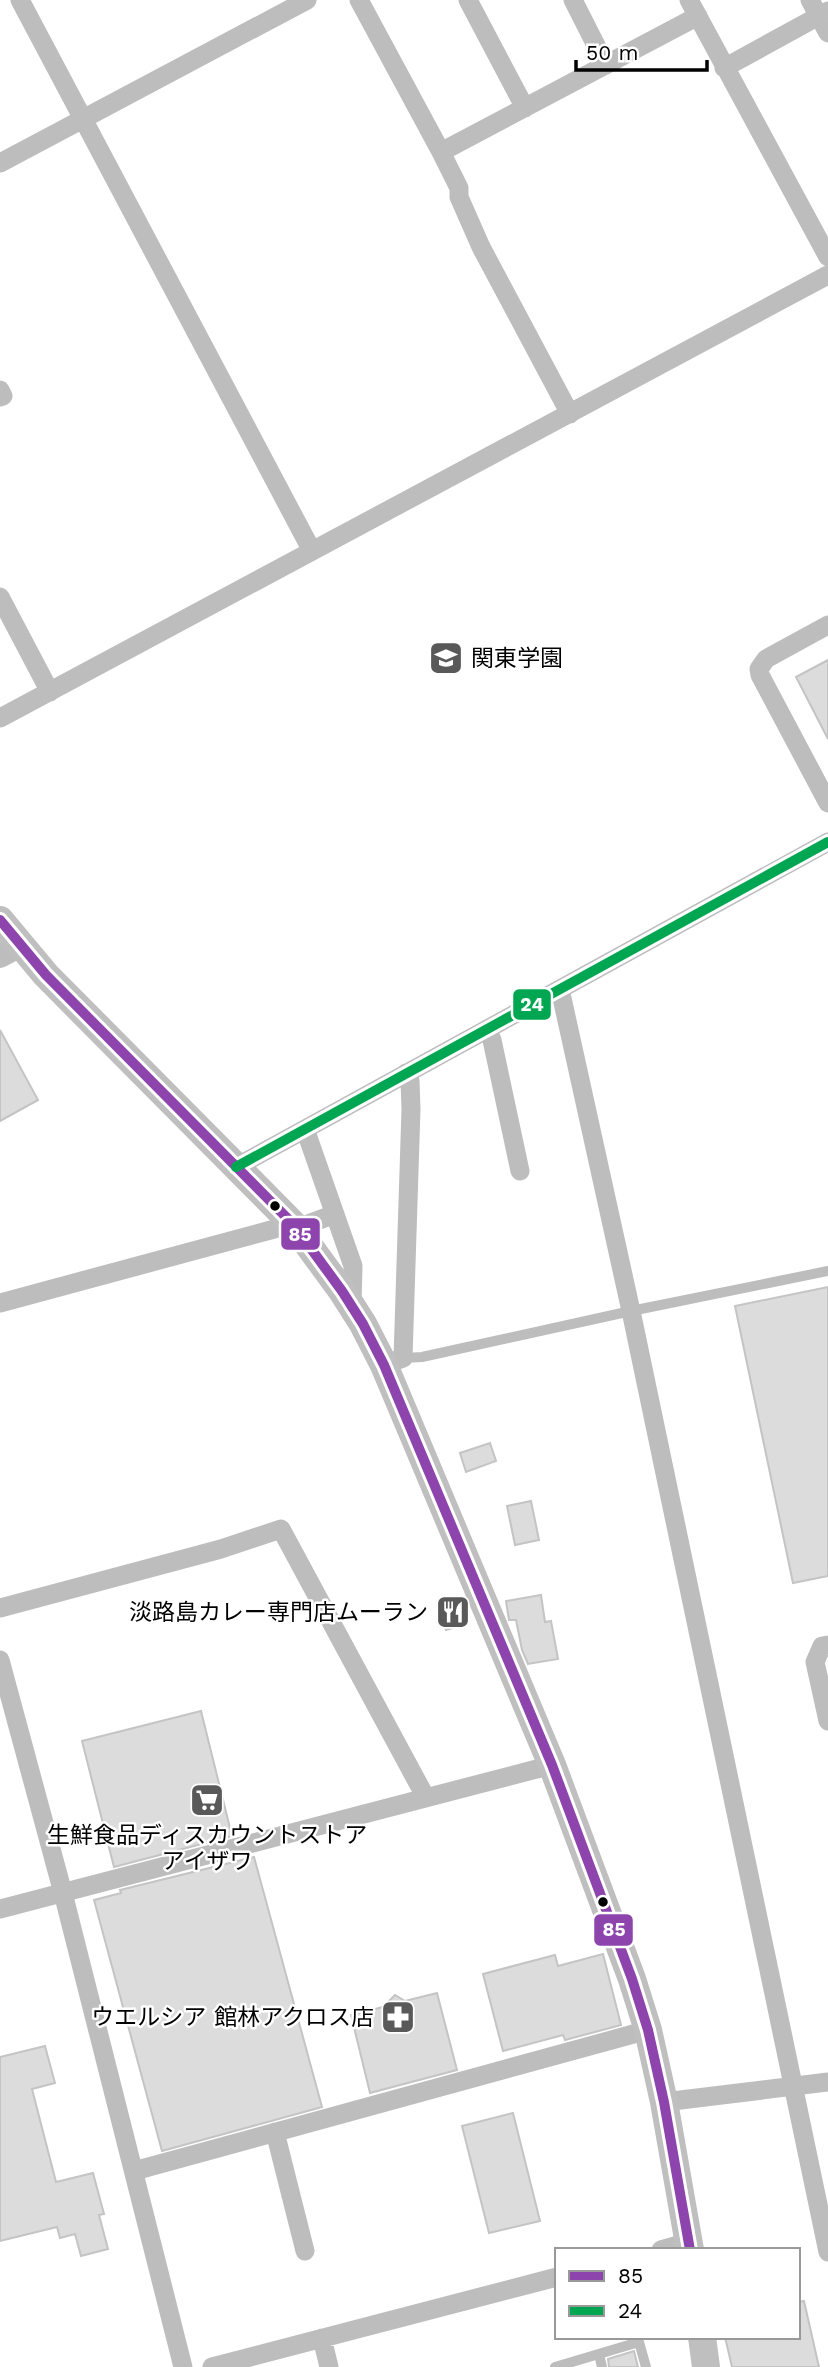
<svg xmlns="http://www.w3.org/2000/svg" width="828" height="2367" font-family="'Work Sans','Noto Sans JP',sans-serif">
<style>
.building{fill:#dcdcdc;stroke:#c4c4c4;stroke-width:2}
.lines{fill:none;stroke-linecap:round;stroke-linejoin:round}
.service{stroke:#bdbdbd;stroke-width:10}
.minor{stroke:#bdbdbd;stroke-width:19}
.tertiary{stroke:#bdbdbd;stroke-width:24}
.secondary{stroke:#bfbfbf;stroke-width:28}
.bus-1-casing{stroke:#fff;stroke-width:16}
.bus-2-casing{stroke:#fff;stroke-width:16}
.bus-1{stroke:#8e44ad;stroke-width:10}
.bus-2{stroke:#00a651;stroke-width:10}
.bus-dot{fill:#000;stroke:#fff;stroke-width:2.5}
.labels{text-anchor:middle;stroke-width:5;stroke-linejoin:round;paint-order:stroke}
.poi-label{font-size:23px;fill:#000;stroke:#fff;text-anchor:end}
.line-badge{stroke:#fff;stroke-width:2.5}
.badge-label{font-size:19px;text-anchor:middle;font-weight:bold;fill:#fff}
</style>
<rect width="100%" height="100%" fill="#fff"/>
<path class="building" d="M 828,660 L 828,739 L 796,677 Z
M 0,1030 L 38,1100 L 0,1121 Z
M 828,1287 L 828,1576 L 793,1583 L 735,1306 Z
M 490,1443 L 496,1461 L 466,1472 L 460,1453 Z
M 531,1501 L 539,1540 L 515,1545 L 507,1506 Z
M 541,1595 L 545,1622 L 551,1621 L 558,1659 L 528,1664 L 522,1650 L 516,1620 L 509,1620 L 506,1601 Z
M 455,1603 L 462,1625 L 446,1630 L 439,1608 Z
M 201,1711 L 232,1836 L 114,1867 L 82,1741 Z
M 254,1857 L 322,2107 L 162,2151 L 94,1900 L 121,1893 L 120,1890 Z
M 603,1954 L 621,2025 L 565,2040 L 563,2035 L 503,2051 L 483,1974 L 555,1955 L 558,1966 Z
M 437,1993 L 457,2070 L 370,2093 L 351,2015 L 383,2007 L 395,1995 L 405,2001 Z
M 45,2046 L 55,2083 L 32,2089 L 56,2182 L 93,2173 L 104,2214 L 99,2215 L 108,2249 L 81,2256 L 75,2234 L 60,2238 L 57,2227 L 0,2241 L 0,2057 Z
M 513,2113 L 540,2221 L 489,2233 L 462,2126 Z
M 804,2301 L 819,2367 L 732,2367 L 725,2337 L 798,2337 L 798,2302 Z
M 634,2351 L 638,2367 L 609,2367 L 608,2359 Z"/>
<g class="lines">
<path class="service" d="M 403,1358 L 422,1357 L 631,1311 L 828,1271
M 599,2354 L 602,2367
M 555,2367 L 639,2342 L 646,2367"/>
<path class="minor" d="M 20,0 L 312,551
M 359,0 L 441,152 L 459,188 L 459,197 L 481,247 L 570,414
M 468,0 L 525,108
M 573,0 L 606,65
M 689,0 L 828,257
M 810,0 L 828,33
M 724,68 L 828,11
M 441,152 L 698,16
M 0,163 L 307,0
M 0,390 L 3,396 L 0,397
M 0,597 L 50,692
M 828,625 L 766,659 L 759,669 L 760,675 L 828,803
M 0,718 L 828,275
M 560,989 L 631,1311 L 828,2252
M 487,1029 L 492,1040 L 520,1171
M 305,1129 L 353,1266 L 352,1305
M 236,1167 L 828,842
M 0,1303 L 293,1224 L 303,1226 L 335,1214
M 384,1365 L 403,1358 L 411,1109 L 410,1081 L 406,1073
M 0,1608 L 221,1549 L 281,1529 L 426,1798
M 828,1645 L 822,1646 L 815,1662 L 828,1721
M 0,1660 L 63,1893 L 183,2367
M 0,1909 L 552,1765
M 664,2102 L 828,2082
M 275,2132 L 305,2251
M 134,2171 L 648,2030
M 661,2250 L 689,2242
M 322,2338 L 329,2367
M 212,2367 L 557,2277"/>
<path class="tertiary" d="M 0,956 L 19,946"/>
<path class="secondary" d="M 0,920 L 46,975 L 293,1224 L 342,1291 L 363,1324 L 384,1365 L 552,1765 L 632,1979 L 648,2030 L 664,2102 L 690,2250
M 702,2337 L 706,2367"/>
<g class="bus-1-casing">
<path id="bus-1" d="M 0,920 L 46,975 L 293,1224 L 342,1291 L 363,1324 L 384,1365 L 552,1765 L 632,1979 L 648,2030 L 664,2102 L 690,2250"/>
</g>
<g class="bus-2-casing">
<path id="bus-2" d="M 236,1167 L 828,842"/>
</g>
<use href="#bus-1" class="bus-1"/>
<use href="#bus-2" class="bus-2"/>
</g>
<defs>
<g id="school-square" transform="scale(1.75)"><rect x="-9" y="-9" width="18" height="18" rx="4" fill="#595959" stroke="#fff"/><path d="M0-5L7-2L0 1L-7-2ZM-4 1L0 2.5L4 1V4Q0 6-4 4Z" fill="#fff"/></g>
<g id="restaurant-square" transform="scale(1.75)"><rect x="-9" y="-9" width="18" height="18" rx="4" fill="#595959" stroke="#fff"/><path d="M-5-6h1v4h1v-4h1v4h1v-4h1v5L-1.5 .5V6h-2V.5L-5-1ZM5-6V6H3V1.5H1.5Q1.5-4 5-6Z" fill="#fff"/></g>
<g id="supermarket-square" transform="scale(1.75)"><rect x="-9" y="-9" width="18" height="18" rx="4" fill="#595959" stroke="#fff"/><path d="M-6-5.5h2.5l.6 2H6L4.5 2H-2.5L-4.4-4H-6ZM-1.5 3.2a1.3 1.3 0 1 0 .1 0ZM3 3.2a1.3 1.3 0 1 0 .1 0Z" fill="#fff"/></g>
<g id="pharmacy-square" transform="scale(1.75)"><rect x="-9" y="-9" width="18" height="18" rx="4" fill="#595959" stroke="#fff"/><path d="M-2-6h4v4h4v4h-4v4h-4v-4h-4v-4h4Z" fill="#fff"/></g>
</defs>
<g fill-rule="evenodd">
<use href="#school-square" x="446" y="658"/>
<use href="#restaurant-square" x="453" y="1612"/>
<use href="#supermarket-square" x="207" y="1800"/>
<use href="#pharmacy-square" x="398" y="2017"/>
</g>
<g class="bus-dot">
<circle cx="275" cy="1206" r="6"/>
<circle cx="603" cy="1902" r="6"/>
</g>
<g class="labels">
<g class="poi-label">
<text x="471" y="666" text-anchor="start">関東学園</text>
<text x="428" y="1620">淡路島カレー専門店ムーラン</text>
<text x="207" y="1843" text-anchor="middle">生鮮食品ディスカウントストア<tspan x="207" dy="26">アイザワ</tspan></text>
<text x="374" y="2025">ウエルシア 館林アクロス店</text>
</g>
</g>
<g class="line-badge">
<rect x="512" y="988" width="40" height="33" rx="7" fill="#00a651"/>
<rect x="280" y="1217" width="41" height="34" rx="7" fill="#8e44ad"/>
<rect x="593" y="1913" width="41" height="34" rx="7" fill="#8e44ad"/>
</g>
<g class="badge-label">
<text x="532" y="1011">24</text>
<text x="300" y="1241">85</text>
<text x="614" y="1936">85</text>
</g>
<rect x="555" y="2248" width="245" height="91" fill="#ffffff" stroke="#999999" stroke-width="2"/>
<rect x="569" y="2271" width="35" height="10" fill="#8e44ad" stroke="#999999" stroke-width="2"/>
<text x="618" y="2283" font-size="21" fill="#000000">85</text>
<rect x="569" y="2306" width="35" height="10" fill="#00a651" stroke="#999999" stroke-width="2"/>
<text x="618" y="2318" font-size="21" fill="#000000">24</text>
<path d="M576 60v10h131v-10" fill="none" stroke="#000000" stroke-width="3.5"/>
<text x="586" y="60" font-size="21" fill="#000000" stroke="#ffffff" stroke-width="5" paint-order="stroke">50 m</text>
</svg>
